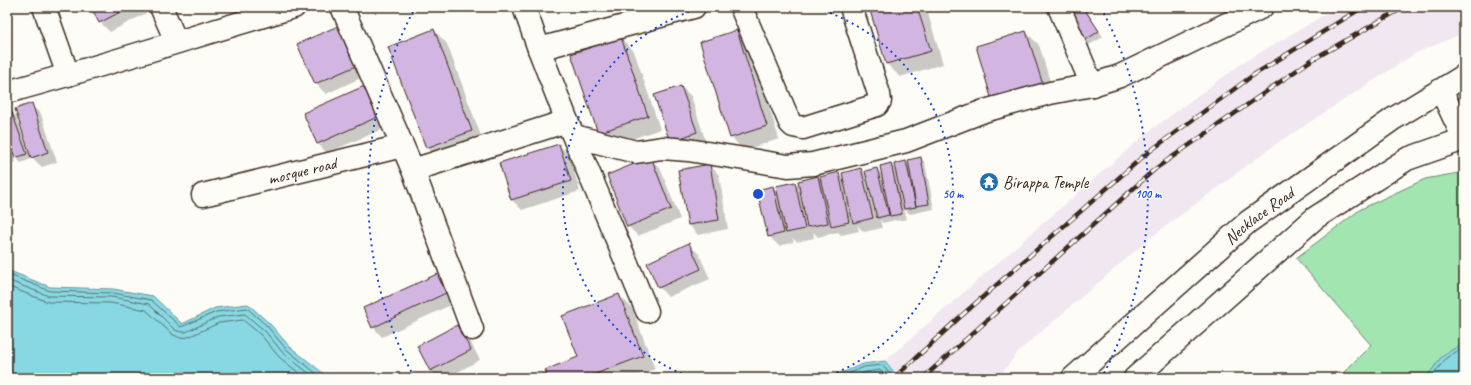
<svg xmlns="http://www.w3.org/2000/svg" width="1471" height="385" font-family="Caveat,sans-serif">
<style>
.built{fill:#f0e7f0}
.green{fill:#a2e5b0;stroke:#6e8867}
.water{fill:#88d8e4;stroke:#699295}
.shadow{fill:#0003}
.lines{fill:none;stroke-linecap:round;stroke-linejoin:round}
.shore{stroke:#5a706d;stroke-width:1}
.building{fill:#d3b5e1;stroke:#3b2a1e}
.minor-casing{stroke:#3b2a1e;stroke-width:25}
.secondary-casing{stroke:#3b2a1e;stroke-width:25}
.minor{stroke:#fdfcf7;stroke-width:22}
.secondary{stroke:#fdfcf7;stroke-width:22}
.rail-casing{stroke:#3b2a1e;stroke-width:4.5}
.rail{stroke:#fdfcf7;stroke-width:3;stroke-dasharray:9;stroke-linecap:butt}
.ring{fill:none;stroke:#1d4ed8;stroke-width:2;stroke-dasharray:2 4}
.labels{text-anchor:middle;stroke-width:3;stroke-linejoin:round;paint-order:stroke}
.street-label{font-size:17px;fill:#3b2a1e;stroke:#fdfcf7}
.poi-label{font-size:17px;fill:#3b2a1e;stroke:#fdfcf7;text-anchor:start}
.centre{fill:#1d4ed8;stroke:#fdfcf7;stroke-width:2}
.ring-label{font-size:12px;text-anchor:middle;font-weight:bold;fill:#1d4ed8;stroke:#fdfcf7;stroke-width:3;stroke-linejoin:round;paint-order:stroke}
</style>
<rect width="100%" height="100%" fill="#fdfcf7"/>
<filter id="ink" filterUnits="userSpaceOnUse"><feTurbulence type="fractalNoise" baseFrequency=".025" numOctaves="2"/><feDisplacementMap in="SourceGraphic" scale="8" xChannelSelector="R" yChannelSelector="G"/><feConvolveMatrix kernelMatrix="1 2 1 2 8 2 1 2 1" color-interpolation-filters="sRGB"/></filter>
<g filter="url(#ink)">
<path class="built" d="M 1338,7 L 1464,7 L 1464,33 L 1416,53 L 1276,144 L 1150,238 L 1019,351 L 998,378 L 899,378 L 885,361 L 1148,132 L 1244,62 Z"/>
<path class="green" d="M 1464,172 L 1464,343 L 1443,355 L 1426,378 L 1338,378 L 1371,345 L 1296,258 L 1361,209 L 1425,179 Z"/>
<path class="water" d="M 7,270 L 50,287 L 113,289 L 153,296 L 182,324 L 215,308 L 248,304 L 271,325 L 289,346 L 323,373 L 327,378 L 7,378 Z
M 1464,343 L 1464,378 L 1426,378 L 1443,355 Z
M 885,361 L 899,378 L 829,378 L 863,364 Z"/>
<path class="shadow" d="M 92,7 L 155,7 L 156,8 L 110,32 L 100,22 Z
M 700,7 L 717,7 L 704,11 Z
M 870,7 L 926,7 L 943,64 L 900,77 L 887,64 Z
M 1073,7 L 1084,7 L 1103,37 L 1089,45 L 1084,40 L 1066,11 Z
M 338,27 L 348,37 L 365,76 L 326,94 L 316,84 L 299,45 Z
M 434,30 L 447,44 L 484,144 L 440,161 L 427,148 L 389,47 Z
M 736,32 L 750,45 L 779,139 L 744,150 L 731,137 Z
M 1026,32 L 1039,45 L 1056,101 L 1007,117 L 994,104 Z
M 621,38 L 634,51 L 660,129 L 612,146 L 599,133 Z
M 681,87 L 691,96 L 706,142 L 671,141 Z
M 379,95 L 392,125 L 327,153 L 317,143 Z
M 31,105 L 41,114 L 57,162 L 42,167 L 29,155 L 31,159 L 21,163 L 13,154 L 16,162 L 7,165 L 7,113 L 11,111 L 16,116 L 27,148 L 29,147 Z
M 559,145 L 569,155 L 580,191 L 522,210 L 512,200 L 500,163 Z
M 920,158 L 925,163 L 934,209 L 910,214 L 904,209 L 907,219 L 896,221 L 895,220 L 883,223 L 880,220 L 882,228 L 864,232 L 857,225 L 859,231 L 841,235 L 838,232 L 818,237 L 813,232 L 814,238 L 797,242 L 792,238 L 794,242 L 779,246 L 769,236 L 773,187 L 779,193 L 795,183 L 800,188 L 818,177 L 822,181 L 838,174 L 844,180 L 861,169 L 867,175 L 877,169 L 882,175 L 891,164 L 897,170 L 906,162 L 910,166 Z
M 651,159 L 660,168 L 680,219 L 638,236 L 628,226 Z
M 710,165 L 719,175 L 728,229 L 698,235 L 689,225 Z
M 689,245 L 699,254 L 710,279 L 668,297 L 659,287 Z
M 437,275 L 447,285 L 455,303 L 382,337 L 373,327 Z
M 619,295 L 632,308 L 655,369 L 632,378 L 549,378 L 579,358 Z
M 457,326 L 467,336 L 480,360 L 446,378 L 438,378 L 431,371 L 418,347 Z"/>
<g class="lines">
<path class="shore" d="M 7,274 L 50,291 L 113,293 L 151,300 L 181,327 L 216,312 L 247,308 L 268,327 L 286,349 L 322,378
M 7,280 L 49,296 L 112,297 L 149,304 L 175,330 L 181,332 L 186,332 L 218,317 L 245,314 L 265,331 L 283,353 L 315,378
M 7,286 L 48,302 L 111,303 L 146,310 L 172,334 L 180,338 L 188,337 L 219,323 L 243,320 L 261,335 L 279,357 L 305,378
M 839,378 L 864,367 L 882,365 L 894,378
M 852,378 L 866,372 L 880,370 L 888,378
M 1431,378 L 1446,358 L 1464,347"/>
</g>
<path class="building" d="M 91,7 L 130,7 L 99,23 Z
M 869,7 L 917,7 L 931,51 L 886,64 Z
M 1071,7 L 1083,7 L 1099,31 L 1084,41 Z
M 338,26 L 356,66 L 315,84 L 297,44 Z
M 434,29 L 472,131 L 426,148 L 388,47 Z
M 737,30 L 767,126 L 730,138 L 700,42 Z
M 1026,31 L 1044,88 L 993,104 L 976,46 Z
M 621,37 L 648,116 L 598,133 L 571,54 Z
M 369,84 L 382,115 L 317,144 L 303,113 Z
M 681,86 L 697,132 L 670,142 L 654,95 Z
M 32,103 L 48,152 L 31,158 L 15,109 Z
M 11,110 L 27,154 L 15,158 L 7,134 L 7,112 Z
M 559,144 L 571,181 L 511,200 L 499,163 Z
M 651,157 L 671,209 L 627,227 L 607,175 Z
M 921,157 L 929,204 L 916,206 L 908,160 Z
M 906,161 L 916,207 L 904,209 L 894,164 Z
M 891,163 L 902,214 L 890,216 L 880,166 Z
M 710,164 L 719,220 L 688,225 L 678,170 Z
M 861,168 L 873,218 L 853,223 L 842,173 Z
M 877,168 L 889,215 L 877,218 L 865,171 Z
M 839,172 L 849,222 L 831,226 L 820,177 Z
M 818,176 L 828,223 L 807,227 L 798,181 Z
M 795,182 L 805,229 L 786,233 L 776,186 Z
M 773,186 L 784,233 L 768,237 L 757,190 Z
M 689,243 L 701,269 L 658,288 L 647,263 Z
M 437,274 L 446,293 L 372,328 L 363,308 Z
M 619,294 L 643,356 L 585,378 L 548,378 L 545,370 L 578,357 L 562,316 Z
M 457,325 L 471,350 L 430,371 L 417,346 Z"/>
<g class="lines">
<g class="minor-casing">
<g id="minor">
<path d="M 44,7 L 68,75"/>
<path d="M 161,7 L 176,41"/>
<path d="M 342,7 L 413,170 L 472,329"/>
<path d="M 524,7 L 539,49 L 567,121 L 647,311"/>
<path d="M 741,7 L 790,123 L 793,126 L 803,128 L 877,105 L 880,101 L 879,94 L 851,7"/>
<path d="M 1059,7 L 1092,85"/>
<path d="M 539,49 L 694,7"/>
<path d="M 7,92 C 103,66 198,35 294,7"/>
<path d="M 574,136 L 636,152 L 662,148 L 688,150 L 788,166 L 813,164 L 906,141 L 984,111 L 1050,93 L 1092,85 L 1120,76 L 1262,7"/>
<path d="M 413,170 L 567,121"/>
<path id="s1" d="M 203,195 L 402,146"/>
</g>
</g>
<g class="secondary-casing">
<g id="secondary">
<path d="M 1441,90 L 1464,139"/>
<path id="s2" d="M 1073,378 L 1248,222 L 1393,119 L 1464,76"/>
<path d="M 1135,378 L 1315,218 L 1407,159 L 1464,139"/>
</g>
</g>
<use href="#minor" class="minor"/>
<use href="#secondary" class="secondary"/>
<g class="rail-casing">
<path id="rail" d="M 894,378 L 960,317 L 1146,154 L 1252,76 L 1363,7
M 923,378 L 1155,169 L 1310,61 L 1404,7"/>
</g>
<use href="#rail" class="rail"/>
</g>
</g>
<g class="ring">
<path d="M693 378A195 195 0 0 1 703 7M813 7A195 195 0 0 1 823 378"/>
<path d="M414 377A390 390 0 0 1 415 8M1101 8A390 390 0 0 1 1102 377"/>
</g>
<defs>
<g id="temple-disc" transform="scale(1)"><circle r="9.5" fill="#1f6fb2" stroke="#fdfcf7"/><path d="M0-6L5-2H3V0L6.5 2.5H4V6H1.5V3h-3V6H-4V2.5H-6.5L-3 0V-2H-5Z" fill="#fff"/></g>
</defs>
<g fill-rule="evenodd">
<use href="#temple-disc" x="989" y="182"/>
</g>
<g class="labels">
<g class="street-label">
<text dy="6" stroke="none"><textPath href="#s1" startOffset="102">mosque road</textPath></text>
<text dy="6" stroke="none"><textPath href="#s2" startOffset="247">Necklace Road</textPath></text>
</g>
<g class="poi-label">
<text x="1003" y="188">Birappa Temple</text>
</g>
</g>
<circle cx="758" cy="194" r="6" class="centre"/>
<g class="ring-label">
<text x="953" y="198">50 m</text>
<text x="1148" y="198">100 m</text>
</g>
<rect width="1471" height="385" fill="none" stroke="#fdfcf7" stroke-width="24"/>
<rect x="12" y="12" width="1447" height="361" fill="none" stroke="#3b2a1e" stroke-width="1.5" filter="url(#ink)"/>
</svg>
